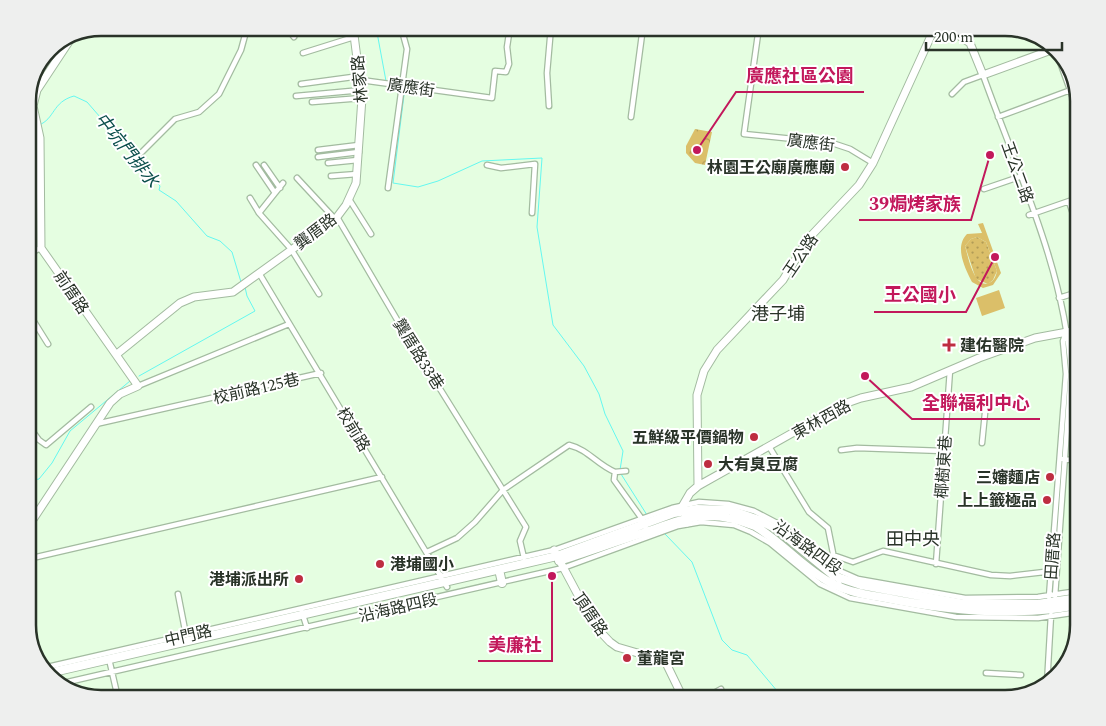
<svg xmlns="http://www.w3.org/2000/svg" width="1106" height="726" font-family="Spectral,'Noto Sans TC',serif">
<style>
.grass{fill:url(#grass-dots)}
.park{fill:url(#park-crowns)}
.pitch{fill:#dbbf69;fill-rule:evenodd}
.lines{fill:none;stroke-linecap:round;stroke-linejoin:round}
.stream{stroke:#64f8f0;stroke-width:1}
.street-casing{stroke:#a3bba0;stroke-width:7}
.secondary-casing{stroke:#a3bba0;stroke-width:9}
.primary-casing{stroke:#a3bba0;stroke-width:10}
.street{stroke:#fff;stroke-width:4.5}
.secondary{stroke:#fff;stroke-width:7}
.primary{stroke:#fff;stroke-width:8}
.poi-dot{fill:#be2d41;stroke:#fff;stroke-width:2}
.labels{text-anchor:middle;stroke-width:4;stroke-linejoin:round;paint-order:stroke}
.street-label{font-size:16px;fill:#293328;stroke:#fff}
.poi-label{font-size:16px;font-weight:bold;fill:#293328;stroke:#fff;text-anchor:end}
.water-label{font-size:18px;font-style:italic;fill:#0a4e4b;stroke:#fff}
.neighbourhood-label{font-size:18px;fill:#293328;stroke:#fff}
.rim{fill:none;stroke:#293328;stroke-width:2.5}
.leader{fill:none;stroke:#c2185b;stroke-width:2}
.callout-dot{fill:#c2185b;stroke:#fff;stroke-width:2}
.callout-label{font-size:18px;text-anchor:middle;font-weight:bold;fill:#c2185b;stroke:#fff;stroke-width:4;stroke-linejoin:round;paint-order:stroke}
</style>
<defs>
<pattern id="grass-dots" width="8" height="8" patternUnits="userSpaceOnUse" patternTransform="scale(1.25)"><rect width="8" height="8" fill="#dbbf69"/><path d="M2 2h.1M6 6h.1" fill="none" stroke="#b29c56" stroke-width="1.8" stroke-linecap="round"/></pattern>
<pattern id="park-crowns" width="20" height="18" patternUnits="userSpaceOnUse" patternTransform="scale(1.25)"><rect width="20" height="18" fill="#dbbf69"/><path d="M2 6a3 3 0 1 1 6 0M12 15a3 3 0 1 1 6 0" fill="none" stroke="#b29c56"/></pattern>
</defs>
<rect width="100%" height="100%" fill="#e5fee1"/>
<path class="grass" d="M 977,237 L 986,242 L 997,271 L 993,280 L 988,284 L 976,279 L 965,246 L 971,239 Z"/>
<path class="park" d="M 695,129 L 712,132 L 705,165 L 695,163 L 686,153 L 686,146 Z"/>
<path class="pitch" d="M 983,223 L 1001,273 L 993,285 L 983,288 L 972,282 C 965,268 954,247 967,234 L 982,233 L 978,224 ZM 977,237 L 986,242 L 997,271 C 996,276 994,281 989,283 C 974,289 968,256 965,246 L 971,239 Z
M 999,290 L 1005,308 L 982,316 L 976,298 Z"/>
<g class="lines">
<path class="stream" d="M 376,27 L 386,81 L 401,82
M 405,87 L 393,183 L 418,187 L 438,181 L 482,161 L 542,158 L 537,227 L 553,325 L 584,366 L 599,394 L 605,414 L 623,451 L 620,470
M 28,125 L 35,126
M 39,125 C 55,119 52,102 74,96 L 87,102 L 160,186 L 159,190 L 176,201 L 207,236 L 220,241 L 232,252 L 241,282
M 139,376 L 255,311 L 247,296 L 245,287
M 621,474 L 647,515
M 28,481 L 39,479 L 52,463 L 70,431 L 130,381
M 665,534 L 692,562 L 722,640 L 732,650 L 747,655 L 783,698"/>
<g class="street-casing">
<path id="street" d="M 290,27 L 290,32 L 294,37
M 759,27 L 744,134 L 832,143 L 850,149 L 873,163
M 129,28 L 129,27
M 1056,51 L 1078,112
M 303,53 L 354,37
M 361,80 L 492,98 L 495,71 L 506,72 L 509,64 L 507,47 L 510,27
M 301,84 L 360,76
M 952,94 L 964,82 L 983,75 C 1017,170 1065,271 1071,372 L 1055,596
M 296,96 L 362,90
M 312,102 L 362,98
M 549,106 L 547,73 L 551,27
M 631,117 L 643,27
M 998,117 L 1076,88
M 318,150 L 359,145
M 141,153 L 175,119 L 199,112 L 219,94 L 241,50 L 247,28
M 318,157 L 359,152
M 328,163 L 358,160
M 256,165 L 275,193
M 264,165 L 280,188
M 487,165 L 501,168 L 535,164 L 532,213
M 331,176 L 357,174
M 297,178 L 335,219
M 388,188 L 407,49 L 401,27
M 984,189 L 1019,177
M 250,198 L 259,213 L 291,249 L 319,294
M 349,199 L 371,234
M 1069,202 L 1078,229
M 259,213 L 283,183
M 1029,215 L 1078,198
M 337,217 L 399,323 L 526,527 L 520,541 L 524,558
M 28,254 L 41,248
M 259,273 L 447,587
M 1059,298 L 1078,292
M 28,312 L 48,344
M 138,386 L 289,324
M 947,409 L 964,403 L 986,403 L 982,443
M 96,424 L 321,373
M 28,425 L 39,440 L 46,445 L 91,407
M 770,448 L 809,512 L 828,528 L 840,588
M 841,450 L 857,448 L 944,451
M 1063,459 L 1078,461
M 615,472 L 626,471
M 427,552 L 457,538 L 475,522 L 503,490 L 569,445 C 589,450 596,464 615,472 L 614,480 L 642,519 L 648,534
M 833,555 L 853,562 L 883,551 L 991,575 L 1010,576 L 1053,571
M 28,559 L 382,477
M 936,564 L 950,370
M 178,594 L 186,635
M 1049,597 L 1066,374 L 1063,341 L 1066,332
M 302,612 L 307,628
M 109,659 L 118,698
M 43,668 L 554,550 L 672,508 L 699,502 L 728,504 L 754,511 L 779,524 L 833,568 L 858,579 L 965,598 L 1038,597 L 1078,591
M 986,673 L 1021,675
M 59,684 L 563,568 L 678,526 L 701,522 L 734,525 L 751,532 L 770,543 L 820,584 L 850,598 L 956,617 L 1038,618 L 1078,612
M 1047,684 L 1051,615
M 705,698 L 721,689"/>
</g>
<g class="secondary-casing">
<path id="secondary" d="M 946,27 L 970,43 L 983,75 L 1054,49
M 117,354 L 180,303 L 194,297 L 233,292 L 337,217 L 346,205 L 356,183 L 362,98 L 353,27
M 698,486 L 697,395 L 704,371 L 717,350 L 783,280 L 808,239 L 859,185 L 873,163 L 935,27
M 687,523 L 683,505 L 690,493 L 698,486 L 844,404 L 861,398 L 911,387 L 979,358 L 1035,338 L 1078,330
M 28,527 L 110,403 L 120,394 L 138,386 L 41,248 L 40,138 L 33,106 L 37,90 L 70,40
M 554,550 L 594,625 L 610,642 L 617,647 L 665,661 L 683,698"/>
</g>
<g class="primary-casing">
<path id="primary" d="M 559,561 C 587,552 615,542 643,533 C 687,518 708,507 755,526 C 782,542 804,569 831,583 C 848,592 867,595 886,598 C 949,611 1015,617 1078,605
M 500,574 L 502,583
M 49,673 L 557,556 L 674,513 L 697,509 L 730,510 L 759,520 L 778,530 L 834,576 L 861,585 L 964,604 L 1038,604 L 1078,598"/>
</g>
<use href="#street" class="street"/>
<use href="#secondary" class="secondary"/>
<use href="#primary" class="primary"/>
</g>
<g class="poi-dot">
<circle cx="845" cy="167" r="5"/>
<path d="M946.5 337.5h5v5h5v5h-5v5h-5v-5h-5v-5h5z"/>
<circle cx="754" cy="437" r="5"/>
<circle cx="708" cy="464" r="5"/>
<circle cx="1050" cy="477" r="5"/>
<circle cx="1047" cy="500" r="5"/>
<circle cx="380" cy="564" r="5"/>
<circle cx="299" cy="579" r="5"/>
<circle cx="627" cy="658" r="5"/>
</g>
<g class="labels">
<g class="street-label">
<text transform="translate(359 79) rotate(-95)" y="6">林家路</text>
<text transform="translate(411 87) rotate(8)" y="6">廣應街</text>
<text transform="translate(811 142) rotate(7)" y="6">廣應街</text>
<text transform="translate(1018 172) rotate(70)" y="6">王公二路</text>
<text transform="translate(315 231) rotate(-37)" y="6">龔厝路</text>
<text transform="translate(800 255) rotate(-56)" y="6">王公路</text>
<text transform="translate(72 292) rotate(56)" y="6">前厝路</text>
<text transform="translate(419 354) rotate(58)" y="6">龔厝路33巷</text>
<text transform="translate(256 388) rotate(-13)" y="6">校前路125巷</text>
<text transform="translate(821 419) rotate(-29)" y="6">東林西路</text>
<text transform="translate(354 429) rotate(59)" y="6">校前路</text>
<text transform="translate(943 467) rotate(-86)" y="6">椰樹東巷</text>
<text transform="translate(808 547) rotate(36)" y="6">沿海路四段</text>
<text transform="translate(1052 556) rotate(-86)" y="6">田厝路</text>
<text transform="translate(398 607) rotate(-13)" y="6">沿海路四段</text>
<text transform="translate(591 614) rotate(56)" y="6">頂厝路</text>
<text transform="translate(188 635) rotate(-13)" y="6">中門路</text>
</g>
<g class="poi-label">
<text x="835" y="173">林園王公廟廣應廟</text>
<text x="960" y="351" text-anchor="start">建佑醫院</text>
<text x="744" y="443">五鮮級平價鍋物</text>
<text x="718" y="470" text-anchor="start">大有臭豆腐</text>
<text x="1040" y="483">三嬸麵店</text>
<text x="1037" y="506">上上籤極品</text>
<text x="390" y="570" text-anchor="start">港埔國小</text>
<text x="289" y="585">港埔派出所</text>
<text x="637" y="664" text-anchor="start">董龍宮</text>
</g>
<g class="water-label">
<text transform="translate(127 150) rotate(51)" y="6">中坑門排水</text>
</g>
<g class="neighbourhood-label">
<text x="778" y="320">港子埔</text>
<text x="913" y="545">田中央</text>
</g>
</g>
<path d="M0 0H1106V726H0ZM101 36H1005A65 65 0 0 1 1070 101V625A65 65 0 0 1 1005 690H101A65 65 0 0 1 36 625V101A65 65 0 0 1 101 36Z" fill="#eeefee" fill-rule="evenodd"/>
<path class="rim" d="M101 36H1005A65 65 0 0 1 1070 101V625A65 65 0 0 1 1005 690H101A65 65 0 0 1 36 625V101A65 65 0 0 1 101 36Z"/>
<path class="leader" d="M697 150L736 92H864M990 155L971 220H859M995 257L966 312H874M865 376L912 419H1040M552 576L552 661H478"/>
<g class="callout-dot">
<circle cx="697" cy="150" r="5"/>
<circle cx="990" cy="155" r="5"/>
<circle cx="995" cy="257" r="5"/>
<circle cx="865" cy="376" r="5"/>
<circle cx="552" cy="576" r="5"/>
</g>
<g class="callout-label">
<text x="800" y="82">廣應社區公園</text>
<text x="915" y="210">39焗烤家族</text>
<text x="920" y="301">王公國小</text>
<text x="976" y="409">全聯福利中心</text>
<text x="515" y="651">美廉社</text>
</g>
<path d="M926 42v8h136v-8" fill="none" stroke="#293328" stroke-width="2.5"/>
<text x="934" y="42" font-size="15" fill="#293328" stroke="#ffffff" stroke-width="4" paint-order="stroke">200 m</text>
</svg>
